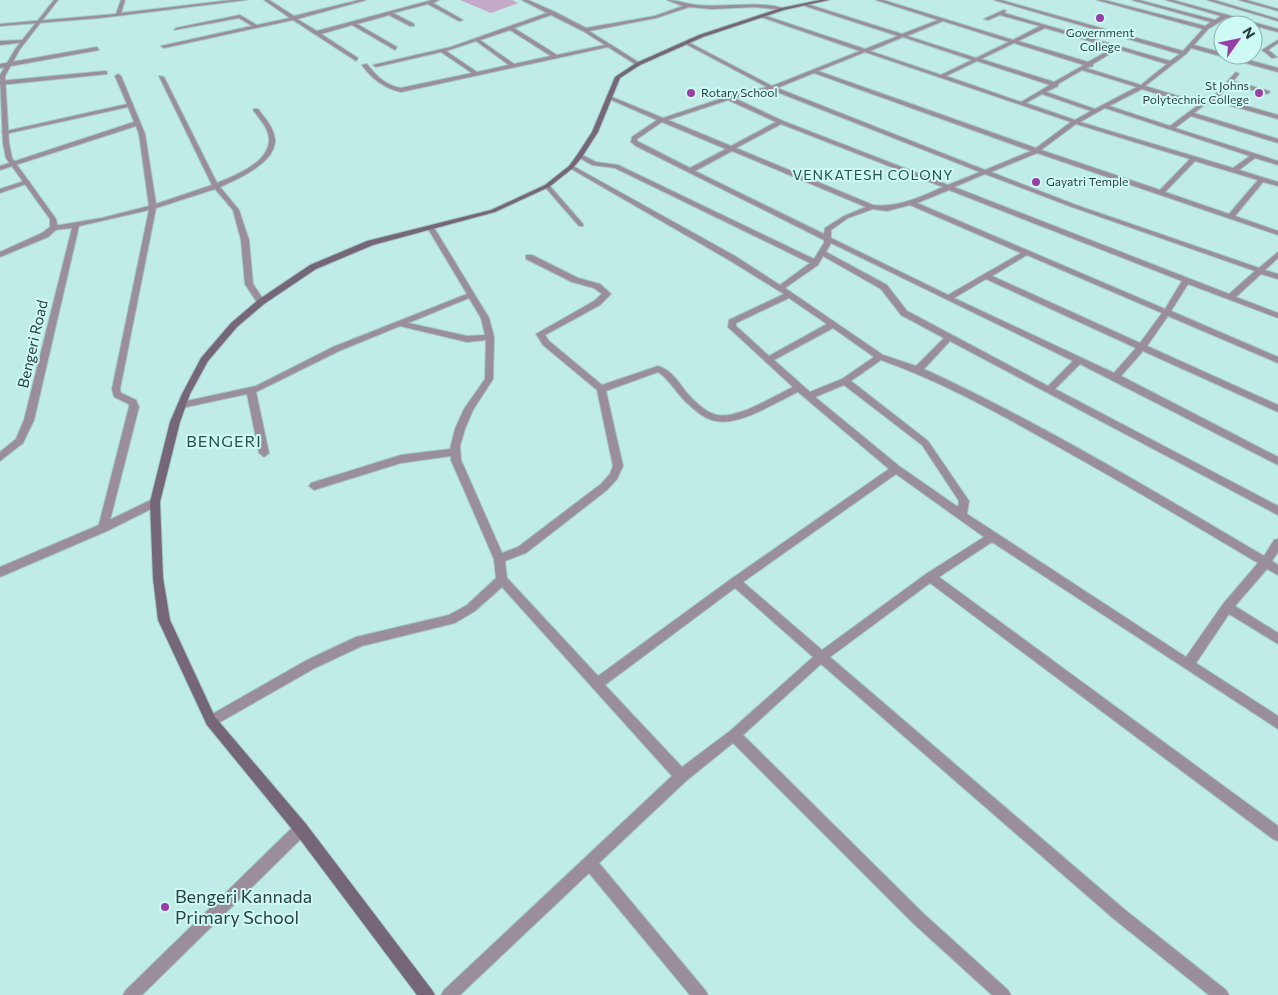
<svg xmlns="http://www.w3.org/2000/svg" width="1278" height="995" font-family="Commissioner,sans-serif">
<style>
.green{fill:#c5a9c9}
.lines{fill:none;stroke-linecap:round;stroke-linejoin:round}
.minor-casing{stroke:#a3c9c6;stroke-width:2}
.tertiary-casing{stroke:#a3c9c6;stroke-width:2}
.secondary-casing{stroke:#a3c9c6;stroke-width:2}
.minor{fill:#998e9a;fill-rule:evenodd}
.tertiary{fill:#998e9a;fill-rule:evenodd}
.secondary{fill:#756777;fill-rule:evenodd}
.poi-dot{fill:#993da8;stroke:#cdfaf5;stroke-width:2}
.labels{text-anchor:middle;stroke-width:4;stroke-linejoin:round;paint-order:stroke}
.far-poi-label{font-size:12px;fill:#2d3f3d;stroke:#cdfaf5;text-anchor:start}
.far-neighbourhood-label{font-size:14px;letter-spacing:1px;fill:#274f4c;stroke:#cdfaf5}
.street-label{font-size:15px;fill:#2d3f3d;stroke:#cdfaf5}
.neighbourhood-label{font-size:16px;letter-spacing:1px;fill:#274f4c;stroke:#cdfaf5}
.near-poi-label{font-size:18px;fill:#2d3f3d;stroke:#cdfaf5;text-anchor:start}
</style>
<rect width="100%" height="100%" fill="#c0ece8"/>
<path class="green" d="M 460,0 L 512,0 L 518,3 L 491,13 Z"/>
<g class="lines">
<g class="minor-casing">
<path id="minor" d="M 121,0 L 125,0 L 121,13 L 232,0 L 246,0 L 100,18 L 0,26 L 0,24 L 116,14 Z
M 264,0 L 269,0 L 294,16 L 359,0 L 366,0 L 297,19 L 317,31 L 432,0 L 439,0 L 433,3 L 463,20 L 459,21 L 428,4 L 393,13 L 414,24 L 414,26 L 410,26 L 389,15 L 357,24 L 397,47 L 395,50 L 352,25 L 321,34 L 358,58 L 356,61 L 293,20 L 164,48 L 161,46 L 252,26 L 239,18 L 174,30 L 176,28 L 240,15 L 257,25 L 290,18 Z
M 522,0 L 528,0 L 555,12 L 586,28 L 655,16 L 683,6 L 667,0 C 677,0 687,4 697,5 C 723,8 762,0 785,9 L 783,10 L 755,7 L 712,9 L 689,7 L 656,18 L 589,31 L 640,63 L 640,65 L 638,66 L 608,47 L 401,92 C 385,89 371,78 362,65 L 367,64 C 375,75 387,86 401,88 L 472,73 L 441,52 L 376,67 L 373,65 L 451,47 L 547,13 ZM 551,15 L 583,31 L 605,45 L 557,55 L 514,28 ZM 510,30 L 551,56 L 514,64 L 480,40 ZM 476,41 L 509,65 L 477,72 L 446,51 Z
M 876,0 L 883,0 L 1013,40 L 1040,26 L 1000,15 L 988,20 L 984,19 L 1004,10 L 1006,11 L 1004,13 L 1170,61 L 1180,54 L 994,0 L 1001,0 L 1183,51 L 1203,29 L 1097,0 L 1104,0 L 1205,26 L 1211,22 L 1132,0 L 1139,0 L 1215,20 L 1221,16 L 1166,0 L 1173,0 L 1278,29 L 1278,32 L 1226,18 L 1208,29 L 1194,45 L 1223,53 L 1223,55 L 1230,55 L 1278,68 L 1278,72 L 1191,48 L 1186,54 L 1145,86 L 1201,103 L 1212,98 L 1236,72 L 1239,74 L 1233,81 L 1269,91 L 1270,92 L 1267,94 L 1230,84 L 1218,98 L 1278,115 L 1278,119 L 1214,101 L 1203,106 L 1194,113 L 1278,139 L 1278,143 L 1191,116 L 1175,128 L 1278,161 L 1278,165 L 1255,158 L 1239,170 L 1278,182 L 1278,186 L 1263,182 L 1235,216 L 1278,231 L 1278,235 L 1037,153 L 991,172 L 1076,205 L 1259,268 L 1278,252 L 1278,258 L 1265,270 L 1278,274 L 1278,279 L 1261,274 L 1236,297 L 1278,313 L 1278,318 L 1188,284 L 1171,311 L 1278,357 L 1278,363 L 1168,316 L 1147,346 L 1278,405 L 1278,412 L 1143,351 L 1121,376 L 1278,457 L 1278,465 L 1080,364 L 1055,389 L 1278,506 L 1278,515 L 950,341 L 924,369 C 1041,423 1152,490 1264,556 L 1274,540 L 1278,539 L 1278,552 L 1272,561 L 1278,565 L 1278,575 L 1267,569 L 1235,606 L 1278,633 L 1278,644 L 1229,614 L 1196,663 L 1278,716 L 1278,729 L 992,542 L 939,577 L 1278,826 L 1278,841 L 1273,839 L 930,583 L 830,657 L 1124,909 L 1226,990 L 1229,995 L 1209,995 L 1114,919 L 821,664 L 743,735 L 924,914 L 1008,990 L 1011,995 L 992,995 L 914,924 L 733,743 L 686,781 L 599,863 L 705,990 L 708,995 L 690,995 L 589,873 L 460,995 L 441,995 L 444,990 L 672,776 L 502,587 L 475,611 L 455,623 L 362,646 L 315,668 L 215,725 L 211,727 L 207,725 L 205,721 L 207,717 L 307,660 L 356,637 L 449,615 L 467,605 L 496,578 L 494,559 L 451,460 L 451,456 L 401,463 L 314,490 L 309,486 L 311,483 L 401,455 L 450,449 L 455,429 L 464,409 L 485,379 L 486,340 L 467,342 L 400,326 L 339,351 L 256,392 L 269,453 L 264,457 L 259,453 L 247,394 L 182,408 L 178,405 L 182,402 L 256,386 L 333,347 L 467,294 L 427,227 L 433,226 L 489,318 L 494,337 L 493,379 L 473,410 L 465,429 L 460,446 L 461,460 L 502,553 L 518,547 L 601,484 L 610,474 L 613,466 L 597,390 L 543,345 L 536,334 L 594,301 L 602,294 L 594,288 L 572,282 L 526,259 L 526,255 L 532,255 L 578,278 L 600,284 L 611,294 L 600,305 L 545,335 L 549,341 L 602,385 L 658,366 C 671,370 678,381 686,392 C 693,400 706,413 717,415 C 738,419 774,396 793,387 L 728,327 L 729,320 L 784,294 L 729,260 L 568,167 L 573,166 L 735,256 L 780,285 L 810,263 L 615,168 L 592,165 L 578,157 L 578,155 L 582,155 L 596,162 L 618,165 L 814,259 L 824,243 L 824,240 L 636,146 L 631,142 L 632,137 L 657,120 L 607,98 L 612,97 L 663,118 L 726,97 L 767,87 L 684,43 L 686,41 L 772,86 L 860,51 L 761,17 L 763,15 L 865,49 L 898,36 L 805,6 L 807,4 L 902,34 L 938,20 ZM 943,21 L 1009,42 L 976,58 L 907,36 ZM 1045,28 L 1113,48 L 1088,62 L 1018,41 ZM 903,37 L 972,60 L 941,75 L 870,51 ZM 1014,43 L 1084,65 L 1054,82 L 981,59 ZM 1118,49 L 1167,64 L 1141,85 L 1086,68 L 1093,66 L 1093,64 ZM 865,52 L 1071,122 L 1036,148 L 818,71 ZM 977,61 L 1050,85 L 1021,102 L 946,76 ZM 1082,70 L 1137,87 L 1095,109 L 1046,92 L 1058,86 L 1058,84 ZM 814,73 L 1031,151 L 985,170 L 777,88 ZM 1142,89 L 1197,106 L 1170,126 L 1109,106 ZM 772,90 L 980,172 L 948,185 L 783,121 L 734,98 ZM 1042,94 L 1091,111 L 1075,120 L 1026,103 ZM 728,100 L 776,122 L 731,146 L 668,120 ZM 1105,108 L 1250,156 L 1233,168 L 1080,122 ZM 662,122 L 726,149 L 690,168 L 637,141 L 637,139 ZM 781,124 L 943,187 C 920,197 898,208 873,205 L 736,148 ZM 1076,124 L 1190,159 L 1160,190 L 1041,150 ZM 732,151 L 866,207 L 844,216 L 825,228 L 824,234 L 695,171 ZM 1195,161 L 1258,180 L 1229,214 L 1165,192 ZM 985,174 L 1072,207 L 1255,271 L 1229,294 L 954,187 ZM 949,190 L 1182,281 L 1165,309 L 917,203 ZM 910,205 L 1021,253 L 948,295 L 831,238 L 831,230 L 848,218 L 873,209 L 887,211 ZM 831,243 L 1073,361 L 1048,386 L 907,311 L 887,285 L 826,252 ZM 1027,255 L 1162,313 L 1140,343 L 992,276 ZM 823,256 L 881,289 L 901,315 L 944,338 L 916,366 L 883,355 L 785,288 L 818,265 ZM 986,279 L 1136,348 L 1114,373 L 954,298 ZM 469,298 L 481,318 L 485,335 L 467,336 L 408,323 ZM 789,298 L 827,324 L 769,356 L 736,326 L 736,323 ZM 833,328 L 874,357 L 842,379 L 810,392 L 774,360 ZM 881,360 C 943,382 998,413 1055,445 C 1123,483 1191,523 1258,563 L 1223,604 L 1186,657 L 967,514 L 969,501 L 928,441 L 851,381 ZM 658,372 C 670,380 676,393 687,403 C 695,410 704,419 716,421 C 740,426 776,402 798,392 L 889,469 L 731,579 L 598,676 L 507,578 L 505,561 L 526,553 L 607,490 L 617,479 L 623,466 L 606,391 ZM 844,385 L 922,445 L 959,501 L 958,507 L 899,466 L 815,397 ZM 896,474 L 984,537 L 926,574 L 822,650 L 743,582 ZM 735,588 L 813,657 L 730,731 L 682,767 L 605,685 Z
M 1207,0 L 1214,0 L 1278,19 L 1278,21 Z
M 1239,0 L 1246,0 L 1278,9 L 1278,11 Z
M 24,40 L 26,42 L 0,45 L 0,41 Z
M 1278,40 L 1278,43 L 1268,50 L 1277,57 L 1272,58 L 1262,50 Z
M 97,47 L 99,50 L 0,68 L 0,64 Z
M 105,71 L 107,72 L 107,74 L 0,85 L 0,81 Z
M 118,74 L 121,76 L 145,134 L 156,204 L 212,185 L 159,76 L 164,77 L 217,183 C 237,175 276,160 268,133 C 265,124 258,117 253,110 L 254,109 L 258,109 C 265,118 274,128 275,140 C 276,163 237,179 220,187 L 239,210 L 249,240 L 253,284 L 265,302 L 264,304 L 258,304 L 245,284 L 241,240 L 233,210 L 215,189 L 156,208 L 120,389 L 121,393 L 136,400 L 139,407 L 108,528 L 107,531 L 99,531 L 98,528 L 129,407 L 129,404 L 114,397 L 112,389 L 149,210 L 79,226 L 34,420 L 23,443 L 0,461 L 0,452 L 16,439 L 24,420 L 72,228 L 54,230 L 50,228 L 54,226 L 102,218 L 149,206 L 139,134 L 136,126 L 0,170 L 0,166 L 134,122 L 128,107 L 5,134 L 2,132 L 127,104 L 115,76 Z
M 27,180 L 30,182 L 29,183 L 0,193 L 0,189 Z
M 545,185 L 549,185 L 583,224 L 583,226 L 579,226 L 545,187 Z"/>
</g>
<g class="tertiary-casing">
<path id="tertiary" d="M 54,0 L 58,0 L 20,49 L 5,76 L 9,143 L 12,158 L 56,219 L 58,228 L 48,237 L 0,257 L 0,252 L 42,233 L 50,227 L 50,219 L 6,158 L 3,143 L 0,75 L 16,48 Z
M 155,498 L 159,499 L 160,502 L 159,505 L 107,531 L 0,577 L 0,567 L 99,525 Z
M 301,822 L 306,824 L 308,829 L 306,834 L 142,995 L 123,995 L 126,990 L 296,824 Z"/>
</g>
<g class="secondary-casing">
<path id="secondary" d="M 820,0 L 829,0 L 784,10 L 703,37 L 640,65 L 620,78 L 598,132 L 582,157 L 573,168 L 549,187 L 495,212 L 373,245 L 316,269 L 264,304 L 237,327 L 208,361 L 190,394 L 180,422 L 160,502 L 163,578 L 170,620 L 215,717 L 306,824 L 432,990 L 435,995 L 417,995 L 296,834 L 207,725 L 158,620 L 153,578 L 150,502 L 170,422 L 182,394 L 201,358 L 231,323 L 258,300 L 310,265 L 367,241 L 491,210 L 545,185 L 569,166 L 577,155 L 592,132 L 615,77 L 636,63 L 699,35 L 781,8 Z"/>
</g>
<use href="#minor" class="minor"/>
<use href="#tertiary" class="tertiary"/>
<use href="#secondary" class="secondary"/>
</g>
<g class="poi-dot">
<circle cx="1100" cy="18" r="5"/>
<circle cx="691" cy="93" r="5"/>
<circle cx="1259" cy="93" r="5"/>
<circle cx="1036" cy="182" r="5"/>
<circle cx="165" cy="907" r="5"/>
</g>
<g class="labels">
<g class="far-poi-label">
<text x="1100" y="37" text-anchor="middle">Government<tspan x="1100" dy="14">College</tspan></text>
<text x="1249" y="90" text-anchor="end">St Johns<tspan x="1249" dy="14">Polytechnic College</tspan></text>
<text x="701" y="97">Rotary School</text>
<text x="1046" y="186">Gayatri Temple</text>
</g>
<g class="far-neighbourhood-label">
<text x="873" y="180">VENKATESH COLONY</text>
</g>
<g class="street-label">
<text transform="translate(33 344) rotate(-77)" y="5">Bengeri Road</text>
</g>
<g class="neighbourhood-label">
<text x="224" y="447">BENGERI</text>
</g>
<g class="near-poi-label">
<text x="175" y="903">Bengeri Kannada<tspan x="175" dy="21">Primary School</tspan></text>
</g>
</g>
<g transform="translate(1238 40) rotate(57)"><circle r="24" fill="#cdfaf5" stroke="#8dafab"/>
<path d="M0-4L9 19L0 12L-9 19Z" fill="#993da8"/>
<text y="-8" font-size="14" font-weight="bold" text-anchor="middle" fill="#2d3f3d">N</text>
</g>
</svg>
